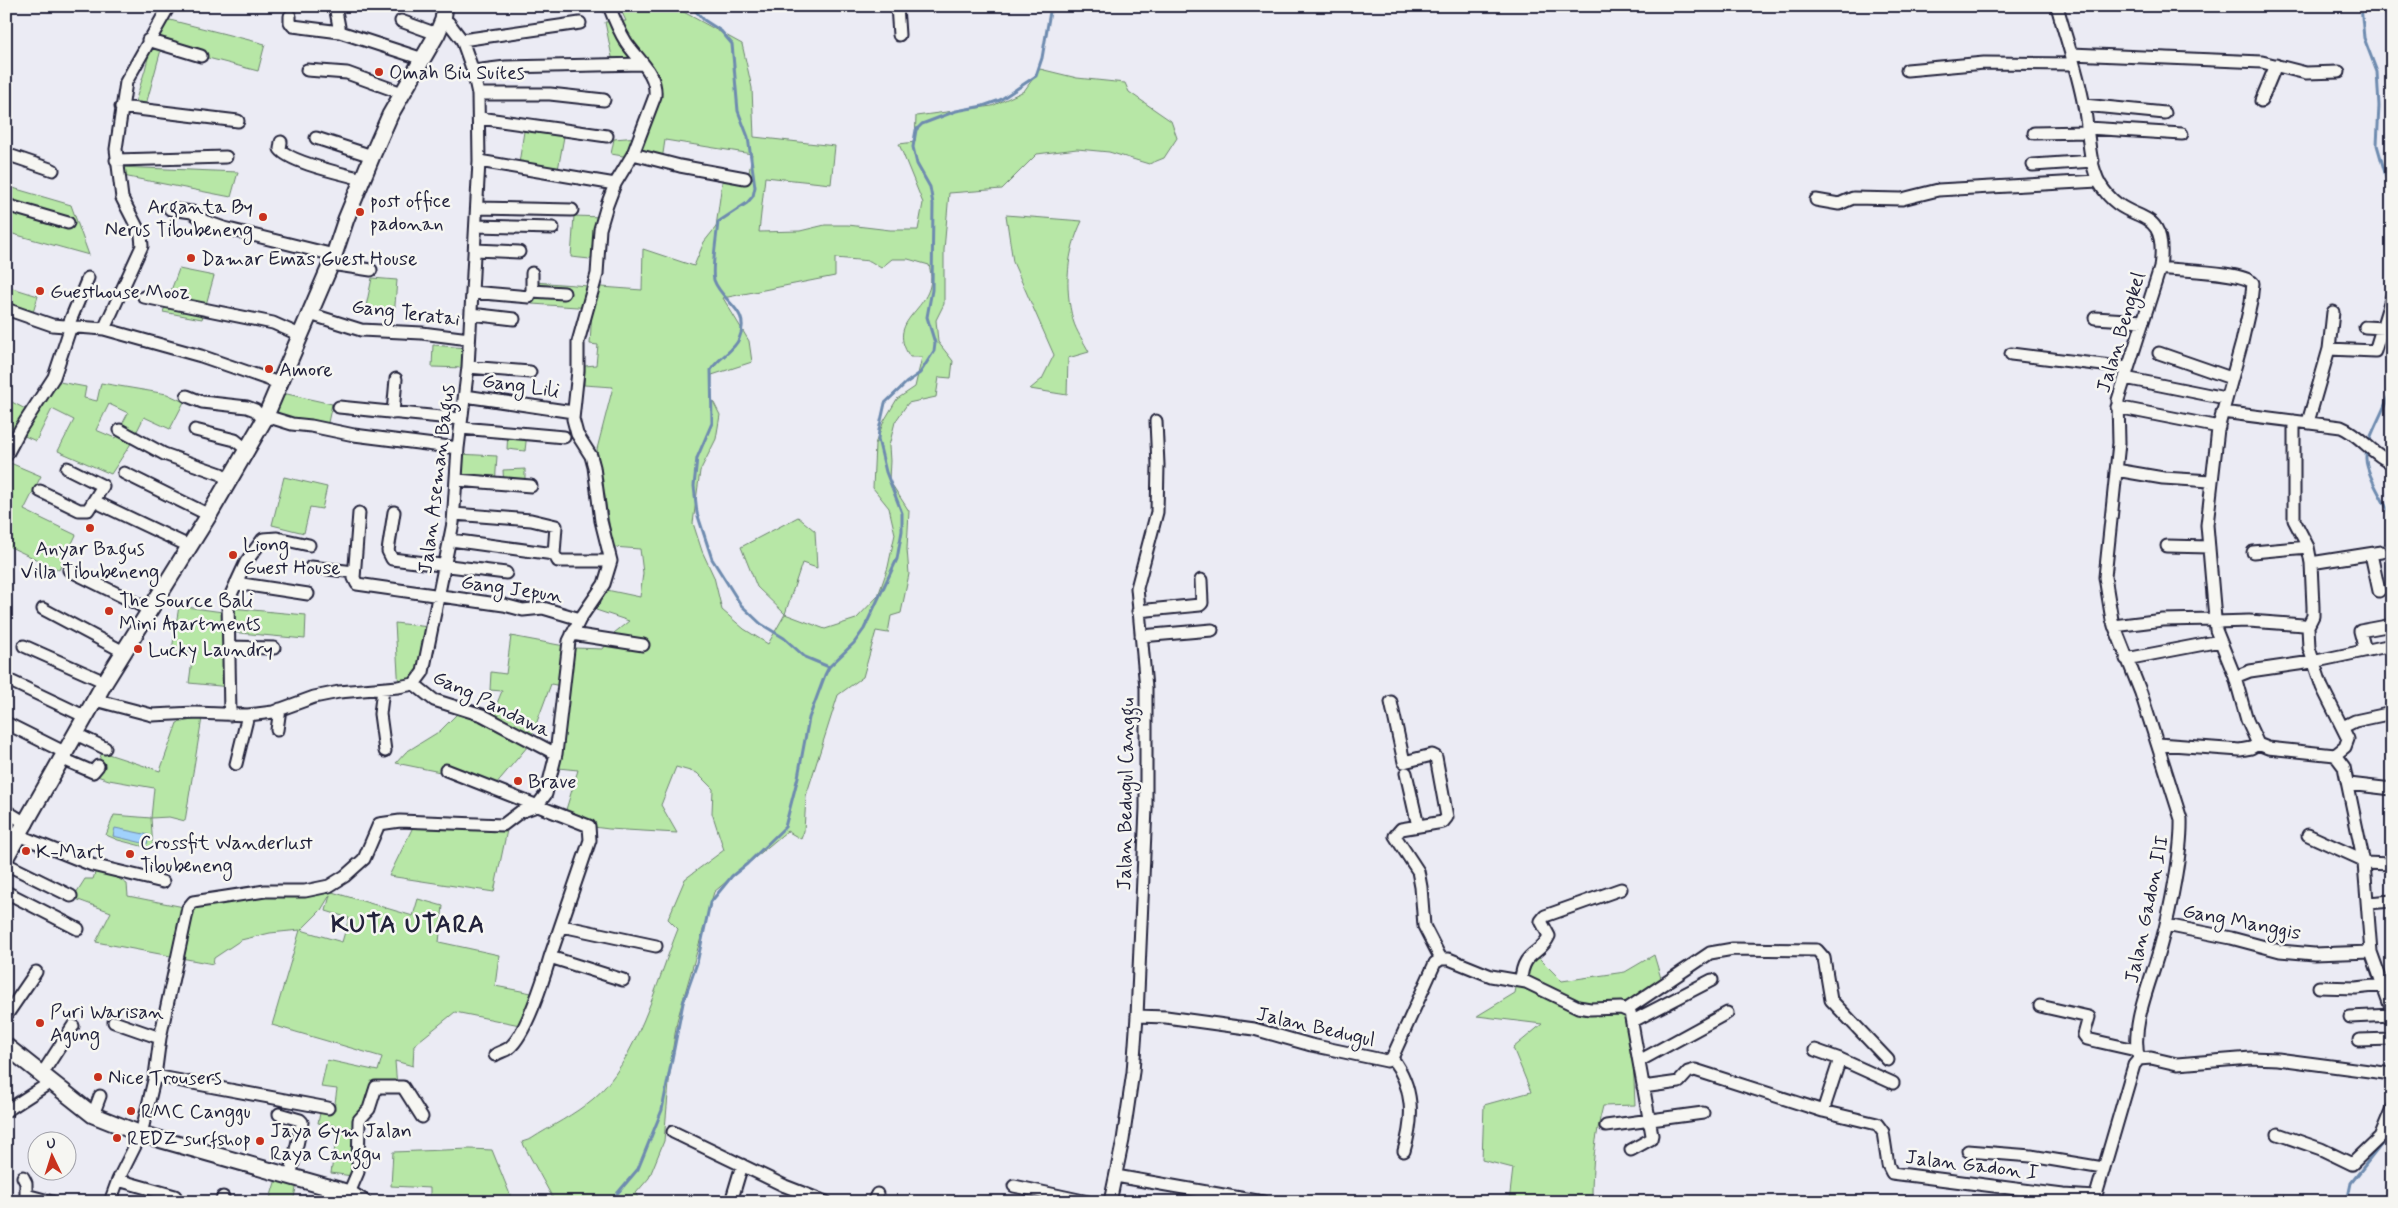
<svg xmlns="http://www.w3.org/2000/svg" width="2398" height="1208" font-family="Mynerve,sans-serif">
<style>
.green{fill:#b7e7a6;stroke:#6c8470;fill-rule:evenodd}
.water{fill:#a0d1fc;stroke:#6e8baf}
.lines{fill:none;stroke-linecap:round;stroke-linejoin:round}
.stream{stroke:#6e8baf;stroke-width:3}
.street-casing{stroke:#22223b;stroke-width:15}
.secondary-casing{stroke:#22223b;stroke-width:19}
.street{stroke:#f6f6f2;stroke-width:11}
.secondary{stroke:#f6f6f2;stroke-width:15}
.poi-dot{fill:#c8321e;stroke:#f6f6f2;stroke-width:2}
.labels{text-anchor:middle;stroke-width:5;stroke-linejoin:round;paint-order:stroke}
.poi-label{font-size:20px;fill:#22223b;stroke:#f6f6f2;text-anchor:start}
.street-label{font-size:20px;fill:#22223b;stroke:#f6f6f2}
.district-label{font-size:25px;font-weight:bold;letter-spacing:1px;fill:#22223b;stroke:#f6f6f2}
</style>
<rect width="100%" height="100%" fill="#ebebf4"/>
<filter id="ink" filterUnits="userSpaceOnUse"><feTurbulence type="fractalNoise" baseFrequency=".02" numOctaves="2"/><feDisplacementMap in="SourceGraphic" scale="10" xChannelSelector="R" yChannelSelector="G"/><feConvolveMatrix kernelMatrix="1 2 1 2 8 2 1 2 1" color-interpolation-filters="sRGB"/></filter>
<g filter="url(#ink)">
<path class="green" d="M 619,6 L 680,6 L 680,10 L 742,44 L 752,88 L 754,137 L 835,146 L 831,184 L 765,177 L 759,232 L 800,231 L 825,225 L 848,225 L 890,230 L 918,230 L 923,203 L 899,144 L 915,142 L 916,116 L 992,106 L 1024,91 L 1040,69 L 1077,78 L 1125,83 L 1129,92 L 1171,121 L 1177,138 L 1164,158 L 1149,164 L 1109,152 L 1077,149 L 1037,154 L 1002,189 L 949,193 L 944,250 L 944,304 L 936,320 L 938,342 L 953,361 L 951,378 L 939,377 L 936,397 L 908,403 L 895,422 L 889,446 L 890,461 L 889,480 L 909,511 L 907,549 L 909,574 L 901,613 L 891,616 L 888,633 L 876,631 L 863,677 L 838,695 L 806,796 L 804,831 L 801,839 L 787,831 L 714,892 L 677,1021 L 671,1060 L 664,1141 L 649,1178 L 636,1193 L 639,1202 L 555,1202 L 522,1142 L 531,1139 C 551,1126 574,1115 593,1099 C 636,1063 657,981 678,929 L 668,919 L 685,879 L 724,850 L 712,813 L 713,789 L 697,773 L 676,767 L 661,805 L 677,833 L 609,829 L 562,823 L 578,770 L 558,768 L 561,686 L 551,684 L 528,746 L 490,791 L 455,775 L 396,763 L 406,752 L 440,731 L 463,708 L 491,718 L 502,691 L 490,690 L 491,672 L 506,674 L 511,636 L 575,648 L 603,649 L 614,633 L 629,621 L 596,610 L 602,589 L 640,597 L 643,573 L 640,549 L 613,547 L 597,449 L 613,387 L 584,385 L 585,366 L 596,365 L 598,345 L 590,344 L 592,308 L 532,304 L 534,282 L 642,290 L 643,249 L 694,266 L 704,242 L 716,227 L 723,175 L 748,179 L 752,154 L 665,140 L 661,167 L 629,157 L 611,154 L 614,139 L 638,137 L 654,78 L 634,64 L 613,62 L 605,22 L 626,21 ZM 835,258 L 870,261 L 881,268 L 892,259 L 908,259 L 929,265 C 942,311 882,315 910,357 L 922,357 L 915,387 L 897,399 L 884,421 L 875,444 L 873,488 L 889,508 L 895,534 L 888,567 L 878,596 L 856,619 L 825,629 L 785,614 L 802,563 L 817,568 L 815,531 L 798,517 L 741,547 L 757,587 L 785,614 L 768,644 L 744,629 L 722,610 L 714,577 L 702,551 L 693,523 L 700,471 L 716,439 L 720,415 L 711,397 L 712,375 L 752,362 L 749,341 L 723,298 L 835,276 Z
M 158,17 L 265,44 L 258,71 L 162,46 L 144,112 L 132,112 L 145,70 Z
M 525,125 L 565,131 L 558,170 L 519,163 Z
M 119,167 L 238,172 L 231,197 L 118,175 Z
M 6,186 L 71,205 L 89,255 L 6,232 Z
M 1006,215 L 1082,221 C 1067,252 1064,287 1073,320 C 1076,331 1084,342 1089,352 L 1068,358 L 1067,395 L 1030,389 L 1042,379 L 1054,355 L 1013,262 Z
M 574,216 L 603,217 L 599,260 L 571,257 Z
M 179,269 L 214,276 L 202,319 L 163,312 Z
M 372,278 L 397,280 L 394,317 L 365,311 Z
M 6,286 L 38,296 L 32,316 L 6,308 Z
M 433,345 L 466,348 L 465,368 L 432,367 Z
M 54,381 L 86,387 L 84,398 L 97,401 L 101,383 L 167,394 L 184,402 L 170,429 L 144,417 L 130,445 L 111,474 L 58,451 L 74,420 L 52,409 L 36,441 L 6,428 L 6,399 L 35,414 ZM 109,404 L 128,413 L 115,438 L 96,430 Z
M 278,392 L 332,404 L 327,427 L 266,421 Z
M 508,431 L 527,433 L 525,451 L 507,449 Z
M 458,454 L 497,456 L 495,486 L 457,485 Z
M 8,462 L 41,476 L 24,510 L 76,535 L 59,570 L 6,545 L 6,466 Z
M 525,469 L 525,486 L 504,487 L 503,470 Z
M 284,477 L 327,487 L 322,509 L 310,507 L 304,533 L 272,525 Z
M 179,606 L 230,613 L 231,608 L 306,615 L 305,639 L 229,632 L 230,687 L 189,683 L 193,653 L 172,650 Z
M 395,623 L 429,627 L 423,671 L 399,691 Z
M 202,718 L 185,821 L 169,817 L 151,818 L 153,849 L 118,840 L 106,835 L 114,815 L 151,818 L 154,788 L 109,780 L 94,775 L 102,752 L 160,771 L 177,723 Z
M 413,827 L 507,830 L 494,892 L 389,876 Z
M 96,870 L 110,873 L 127,884 L 128,896 L 189,908 L 295,890 L 332,892 L 413,916 L 418,899 L 443,906 L 439,942 L 499,955 L 495,986 L 542,995 L 525,1026 L 455,1012 L 414,1045 L 413,1066 L 395,1061 L 397,1088 L 370,1086 L 355,1147 L 352,1176 L 331,1173 L 338,1126 L 318,1123 L 321,1108 L 334,1110 L 337,1089 L 321,1087 L 327,1060 L 378,1071 L 382,1057 L 272,1025 L 300,930 L 270,933 L 241,940 L 214,958 L 213,964 L 96,942 L 111,912 L 73,898 L 85,879 L 93,879 ZM 330,895 L 326,911 L 349,918 L 342,942 L 301,930 L 321,910 Z
M 1654,955 L 1663,985 L 1631,1006 L 1635,1105 L 1603,1106 C 1595,1137 1592,1166 1592,1198 L 1647,1202 L 1509,1202 L 1513,1168 L 1482,1160 L 1484,1105 L 1531,1092 L 1513,1048 L 1542,1024 L 1477,1016 L 1515,993 L 1517,982 L 1505,978 L 1538,957 L 1562,981 L 1625,972 Z
M 470,1149 L 492,1150 L 513,1202 L 430,1202 L 430,1188 L 391,1186 L 393,1152 Z
M 277,1176 L 298,1179 L 293,1202 L 269,1202 Z"/>
<path class="water" d="M 115,828 L 149,835 L 147,844 L 113,836 Z"/>
<g class="lines">
<path class="stream" d="M 691,6 L 704,20 L 721,31 L 732,44 L 738,111 L 748,137 L 755,187 L 753,196 L 747,203 L 718,222 C 717,234 711,270 714,280 C 722,303 752,310 739,339 C 734,351 718,358 711,370 L 712,423 L 697,458 L 694,486 L 697,513 L 712,559 L 741,605 L 761,624 L 784,638 L 805,657 L 829,667
M 2361,6 L 2364,38 L 2377,72 L 2379,106 L 2377,145 L 2392,197
M 2392,385 C 2387,408 2366,437 2366,457 C 2365,472 2385,504 2392,517
M 610,1202 L 638,1169 L 662,1110 L 683,1003 L 697,963 L 710,903 L 732,876 L 747,864 L 785,827 L 798,777 L 809,718 L 825,675 L 829,667 L 854,643 L 864,629 L 897,559 L 902,531 L 902,513 L 886,472 L 878,439 L 879,430 L 885,403 L 906,383 L 920,373 L 934,351 L 935,343 L 927,317 L 932,290 L 933,204 L 930,187 L 917,164 L 913,147 L 916,130 L 922,124 L 956,111 L 983,106 L 1000,100 L 1036,76 L 1042,58 L 1051,6
M 2347,1202 L 2351,1183 L 2381,1145 L 2392,1136"/>
<g class="street-casing">
<path id="street" d="M 335,6 L 340,32
M 897,6 L 899,35
M 2057,6 C 2066,39 2078,72 2084,106 C 2089,130 2088,163 2100,184 C 2127,230 2169,199 2160,268 L 2118,400 L 2119,443 L 2105,577 L 2112,620 L 2141,693 L 2181,819 C 2182,852 2170,911 2161,944 C 2153,977 2129,1026 2139,1059
M 2389,9 L 2392,9
M 290,16 L 290,22 L 293,26 L 340,32 L 423,59
M 401,21 L 437,34
M 148,40 L 201,56
M 462,40 L 580,23
M 2071,54 L 2262,62 L 2306,73 L 2339,72
M 307,70 L 347,73 L 402,93
M 1907,70 L 1984,63 L 2074,64
M 473,71 L 506,67 L 642,64
M 478,94 L 550,94 L 604,100
M 2261,101 L 2276,65
M 2084,105 L 2165,113
M 121,107 L 238,121
M 480,118 L 607,136
M 2088,128 L 2182,134
M 2034,133 L 2088,132
M 316,138 L 372,156
M 281,142 L 280,149 C 290,163 345,174 362,179
M 6,154 L 53,170
M 633,154 L 680,166 L 745,178
M 116,160 L 226,157
M 479,161 L 615,184
M 2033,165 L 2093,161
M 1816,200 L 1839,204 L 1853,198 L 1902,199 L 1938,190 L 2098,181
M 6,205 L 68,223
M 477,208 L 572,210
M 170,209 L 192,212 L 204,221 L 224,228 L 334,255
M 476,226 L 553,228
M 475,250 L 519,252
M 331,264 L 371,270
M 2160,268 C 2180,271 2241,271 2253,283 L 2251,302 L 2242,342 L 2218,429 L 2207,525 L 2216,630 L 2235,677 L 2247,720 L 2258,744 L 2268,748 L 2335,755 L 2344,767 L 2364,863 L 2371,952 L 2392,1011
M 532,291 L 564,293
M 472,292 L 529,297 L 532,291 L 532,273
M 144,297 L 273,323 L 300,335
M 6,309 L 52,325 L 104,329 L 201,356 L 279,383
M 310,314 L 361,330 L 422,333 L 469,339
M 471,314 L 514,319
M 2095,318 L 2143,321
M 68,326 L 88,278
M 2365,327 L 2384,328
M 104,329 L 142,246 L 141,235 L 122,198 L 116,149 L 126,82 L 169,6
M 2329,349 L 2375,351 L 2392,296
M 2159,353 L 2231,378
M 2011,354 L 2128,368
M 468,367 L 530,372
M 2125,378 L 2225,398
M 187,396 L 202,402 L 247,407 L 255,410 L 264,420
M 465,396 L 573,412
M 339,407 L 461,419
M 2117,407 L 2219,427
M 2222,412 L 2341,427 C 2361,435 2371,454 2392,463
M 393,413 L 396,379
M 266,416 L 292,424 L 311,426 L 354,435 L 458,448
M 2294,421 L 2294,520 L 2308,547 L 2311,563 L 2313,607 L 2313,616 L 2308,626 L 2309,648 L 2322,687 L 2348,739 L 2345,747 L 2335,755
M 2308,422 L 2329,349 L 2333,312
M 461,428 L 564,437
M 120,430 L 164,454 L 221,474 L 228,482
M 195,430 L 235,440 L 247,450
M 6,456 L 21,428 L 54,377 L 71,326
M 2116,470 L 2163,478 L 2211,481
M 124,473 L 209,515
M 457,480 L 531,486
M 40,491 L 79,510 L 88,510 L 103,486 L 67,468
M 94,501 L 189,546
M 394,512 L 388,551 L 392,559 L 506,573
M 359,513 L 354,578 L 357,584 L 504,605 L 523,610 L 543,608 L 580,619
M 454,514 L 531,520 L 556,526 L 554,554 L 558,561 L 611,561
M 451,540 L 554,554
M 2167,546 L 2209,547
M 2253,552 L 2308,547
M 2371,554 L 2379,591
M 2311,563 L 2381,552
M 311,567 L 354,572
M 69,570 L 150,610
M 236,583 L 308,594
M 43,609 L 124,652
M 1138,611 L 1200,605 L 1202,603 L 1201,580
M 2215,622 L 2249,621 L 2303,625
M 2114,626 L 2163,620 L 2214,619
M 572,634 L 643,645
M 1141,636 L 1212,630
M 24,646 L 105,682
M 230,647 L 274,648
M 2365,650 L 2360,631 L 2392,625
M 2126,659 L 2220,641
M 2235,677 L 2250,671 L 2312,662 L 2392,645
M 6,679 L 86,717
M 414,684 L 434,700 L 482,715 L 556,754
M 383,689 L 380,714 L 385,751
M 95,700 L 152,715 L 195,713 L 248,715 L 273,712 L 314,697 L 339,692 L 398,687 L 414,684 L 423,672 L 453,523 L 458,448 L 468,367 L 479,161 L 478,94 L 473,71 L 462,40 L 449,23 L 443,20
M 1391,702 L 1404,762 L 1432,755 L 1436,757 L 1447,817 L 1443,822 L 1401,829 L 1395,836 L 1418,871 L 1421,887 L 1424,926 L 1441,959
M 230,715 L 228,601 L 246,562 L 263,539 L 277,538 L 309,545
M 6,723 L 66,753
M 2343,727 L 2355,721 L 2392,713
M 277,730 L 280,709
M 76,734 L 105,748
M 2158,744 L 2240,750 L 2251,748 L 2258,744
M 63,759 L 93,772 L 98,766
M 236,764 L 248,715
M 446,770 L 589,826 L 590,840 L 550,957 L 623,980
M 1406,773 L 1418,826
M 2349,784 L 2392,789
M 6,811 L 27,824
M 2308,835 L 2363,860
M 20,836 L 92,865 L 163,882
M 2364,863 L 2392,864
M 6,864 L 71,896
M 6,892 L 78,929
M 2368,903 L 2392,901
M 2166,925 L 2231,938 L 2280,951 L 2314,954 L 2371,952
M 562,926 L 656,946
M 1521,980 C 1523,950 1540,956 1549,936 L 1541,921 L 1545,916 L 1621,889
M 2319,987 L 2356,988 L 2383,985
M 2040,1006 L 2089,1017 L 2084,1035 L 2087,1039 L 2136,1050
M 1627,1009 L 1710,953 L 1733,949 L 1817,950 L 1824,958 L 1831,1000 L 1888,1060
M 6,1016 L 36,972
M 1137,1016 L 1166,1017 L 1254,1029 L 1311,1045 L 1387,1061 L 1392,1058 L 1435,963 L 1441,959 L 1449,959 L 1491,976 L 1526,982 L 1578,1007 L 1590,1009 L 1621,1008 L 1630,1012 L 1652,1135 L 1651,1139 L 1631,1150
M 2350,1017 L 2392,1015
M 1633,1021 L 1712,980
M 114,1022 L 160,1038
M 2359,1040 L 2392,1039
M 1815,1050 L 1840,1059
M 495,1055 C 499,1052 505,1051 509,1048 C 526,1035 544,978 550,957
M 1392,1058 C 1414,1087 1414,1118 1404,1151
M 1639,1061 L 1727,1013
M 42,1074 L 73,1026
M 155,1076 L 328,1108
M 1643,1087 L 1679,1082 L 1688,1072 L 1695,1070 L 1823,1111 L 1877,1124 L 1883,1132 L 1888,1165 L 1892,1173 L 2063,1195 L 2095,1197
M 6,1111 L 51,1082
M 1823,1111 L 1840,1059 L 1893,1083
M 279,1114 L 300,1120 L 302,1122 L 290,1177
M 93,1115 L 100,1096
M 1606,1126 L 1703,1113
M 673,1132 L 785,1186 L 826,1202
M 2278,1134 L 2321,1149 L 2352,1164 L 2380,1137 L 2392,1108
M 1968,1151 L 2031,1156 L 2103,1168
M 1116,1176 L 1263,1202
M 23,1177 L 26,1183 L 26,1195 L 52,1202
M 118,1180 L 175,1196
M 1014,1186 L 1088,1202
M 349,1193 L 358,1172 L 359,1120 L 369,1109 L 376,1087 L 403,1087 L 422,1117
M 110,1202 L 118,1180 L 141,1134 L 155,1076 L 160,1038 L 188,908 L 193,902 L 265,891 L 305,891 L 329,886 L 345,876 L 364,859 L 379,824 L 400,821 L 503,825 L 520,812 L 537,806 L 546,794 L 556,754 L 569,641 L 580,619 L 604,584 L 611,561 L 601,521 L 594,467 L 591,456 L 577,434 L 573,419 L 578,371 L 578,342 L 597,274 L 600,229 L 607,205 L 615,184 L 633,154 L 655,96 C 657,73 638,60 626,42 C 619,31 614,19 609,6
M 221,1202 L 223,1197
M 731,1202 L 742,1165
M 873,1202 L 877,1194
M 1110,1202 L 1123,1140 L 1133,1072 L 1137,1016 L 1146,808 L 1146,688 L 1137,588 L 1157,512 L 1158,465 L 1156,421
M 2094,1202 L 2134,1065 L 2139,1059 L 2151,1058 L 2177,1064 L 2251,1058 L 2278,1059 L 2392,1074"/>
</g>
<g class="secondary-casing">
<path id="secondary" d="M 6,857 L 105,682 L 209,515 L 264,420 L 331,264 L 346,219 L 372,156 L 390,115 L 437,34 L 443,20 L 445,6
M 6,1046 L 93,1115 L 141,1134 L 349,1193 L 363,1202"/>
</g>
<use href="#street" class="street"/>
<use href="#secondary" class="secondary"/>
</g>
</g>
<g class="poi-dot">
<circle cx="379" cy="72" r="5"/>
<circle cx="360" cy="212" r="5"/>
<circle cx="263" cy="217" r="5"/>
<circle cx="191" cy="258" r="5"/>
<circle cx="40" cy="291" r="5"/>
<circle cx="269" cy="369" r="5"/>
<circle cx="90" cy="528" r="5"/>
<circle cx="233" cy="555" r="5"/>
<circle cx="109" cy="611" r="5"/>
<circle cx="138" cy="649" r="5"/>
<circle cx="518" cy="781" r="5"/>
<circle cx="26" cy="851" r="5"/>
<circle cx="130" cy="854" r="5"/>
<circle cx="40" cy="1023" r="5"/>
<circle cx="98" cy="1077" r="5"/>
<circle cx="131" cy="1111" r="5"/>
<circle cx="117" cy="1138" r="5"/>
<circle cx="260" cy="1141" r="5"/>
</g>
<g class="labels">
<g class="poi-label">
<text x="389" y="79">Omah Biu Suites</text>
<text x="370" y="207">post office<tspan x="370" dy="23">padonan</tspan></text>
<text x="253" y="213" text-anchor="end">Arganta By<tspan x="253" dy="23">Nerus Tibubeneng</tspan></text>
<text x="201" y="265">Damar Emas Guest House</text>
<text x="50" y="298">Guesthouse Mooz</text>
<text x="279" y="376">Amore</text>
<text x="243" y="551">Liong<tspan x="243" dy="23">Guest House</tspan></text>
<text x="90" y="555" text-anchor="middle">Anyar Bagus<tspan x="90" dy="23">Villa Tibubeneng</tspan></text>
<text x="119" y="607">The Source Bali<tspan x="119" dy="23">Mini Apartments</tspan></text>
<text x="148" y="656">Lucky Laundry</text>
<text x="528" y="788">Brave</text>
<text x="140" y="849">Crossfit Wanderlust<tspan x="140" dy="23">Tibubeneng</tspan></text>
<text x="36" y="858">K-Mart</text>
<text x="50" y="1018">Puri Warisan<tspan x="50" dy="23">Agung</tspan></text>
<text x="108" y="1084">Nice Trousers</text>
<text x="141" y="1118">RMC Canggu</text>
<text x="270" y="1137">Jaya Gym Jalan<tspan x="270" dy="23">Raya Canggu</tspan></text>
<text x="127" y="1145">REDZ surfshop</text>
</g>
<g class="street-label">
<text transform="translate(406 312) rotate(7)" y="7">Gang Teratai</text>
<text transform="translate(2120 332) rotate(-73)" y="7">Jalan Bengkel</text>
<text transform="translate(521 385) rotate(8)" y="7">Gang Lili</text>
<text transform="translate(436 479) rotate(-83)" y="7">Jalan Aseman Bagus</text>
<text transform="translate(512 588) rotate(8)" y="7">Gang Jepun</text>
<text transform="translate(492 703) rotate(26)" y="7">Gang Pandawa</text>
<text transform="translate(1125 794) rotate(-89)" y="7">Jalan Bedugul Canggu</text>
<text transform="translate(2146 909) rotate(-78)" y="7">Jalan Gadon III</text>
<text transform="translate(2242 921) rotate(11)" y="7">Gang Manggis</text>
<text transform="translate(1316 1026) rotate(13)" y="7">Jalan Bedugul</text>
<text transform="translate(1972 1164) rotate(7)" y="7">Jalan Gadon I</text>
</g>
<g class="district-label">
<text x="408" y="932">KUTA UTARA</text>
</g>
</g>
<rect width="2398" height="1208" fill="none" stroke="#f6f6f2" stroke-width="25"/>
<rect x="12" y="12" width="2373" height="1183" fill="none" stroke="#22223b" stroke-width="2" filter="url(#ink)"/>
<g transform="translate(52 1156) rotate(356)"><circle r="24" fill="#f6f6f2" stroke="#a1a1a9"/>
<path d="M0-4L9 19L0 12L-9 19Z" fill="#c8321e"/>
<text y="-8" font-size="14" font-weight="bold" text-anchor="middle" fill="#22223b">U</text>
</g>
</svg>
